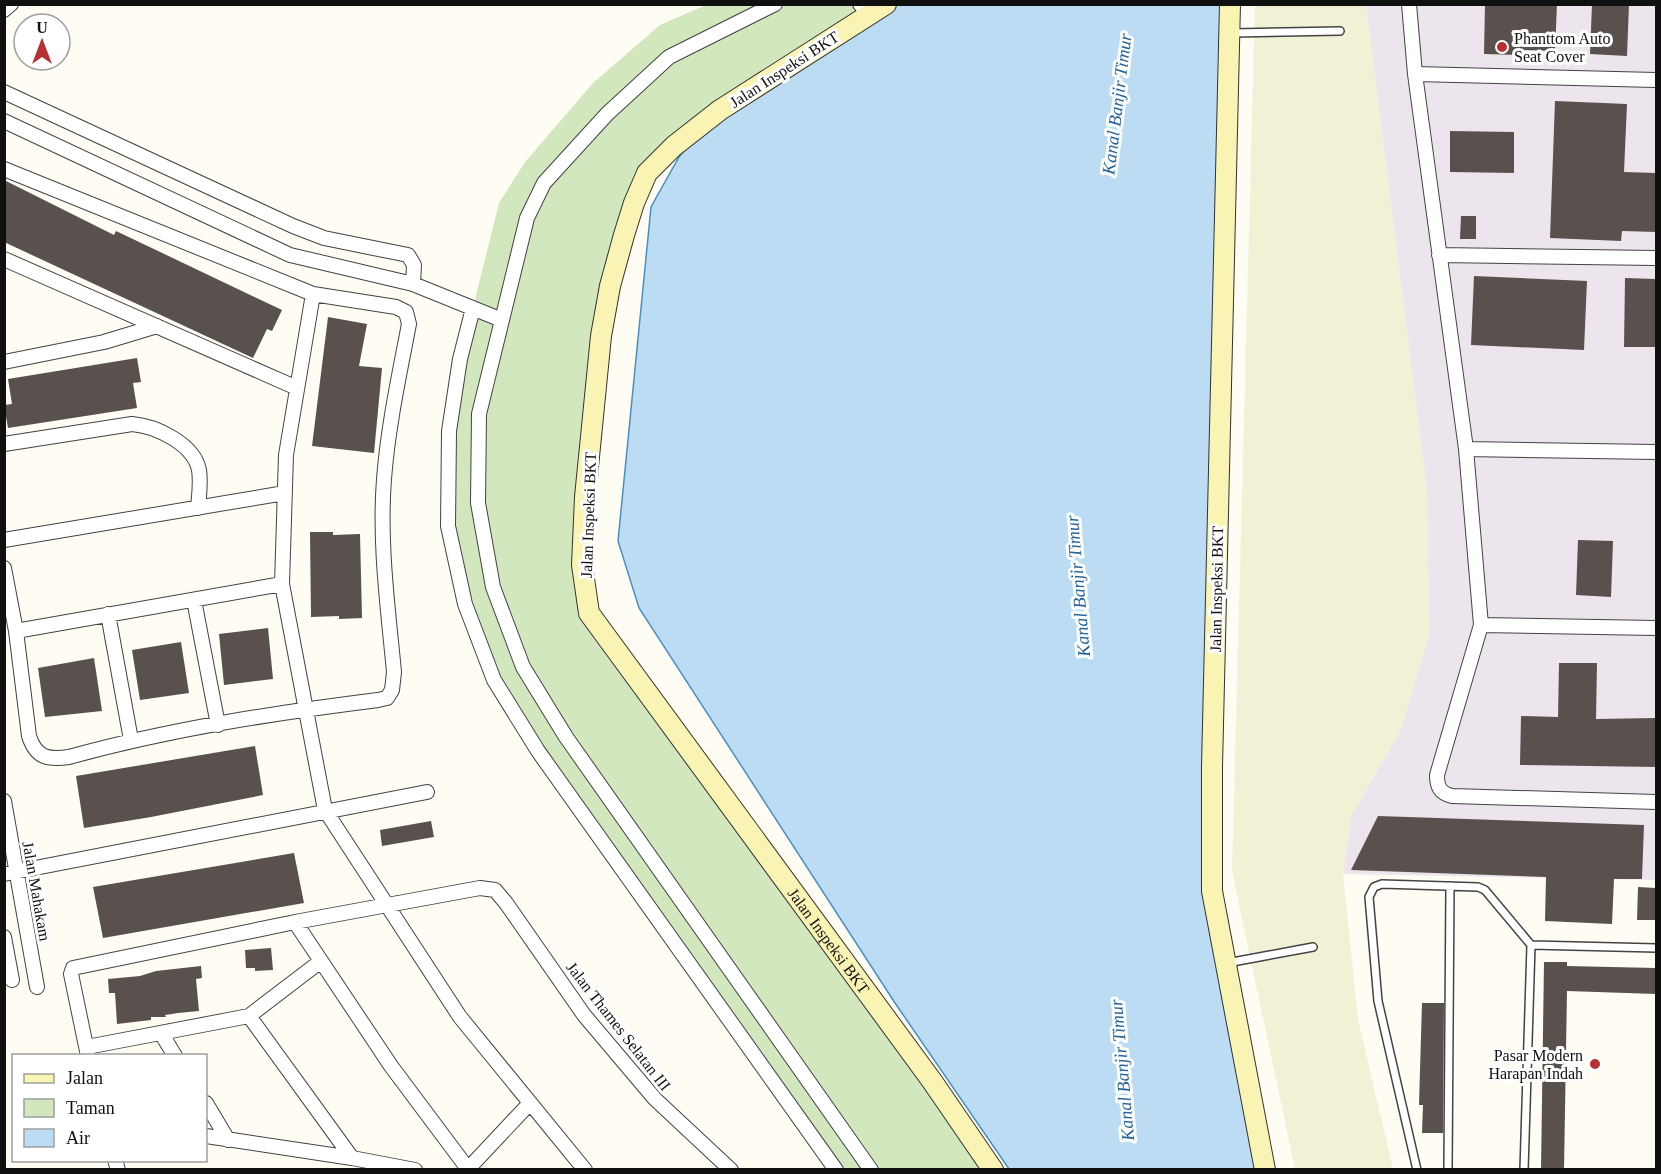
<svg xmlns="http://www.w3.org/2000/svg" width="1661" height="1174" font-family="'Times New Roman',serif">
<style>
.industrial{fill:#ede5ed}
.farmland{fill:#f3f1d5}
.green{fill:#d3e7bf}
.water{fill:#bbdcf2;stroke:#4890c4;stroke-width:1.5}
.building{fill:#58514d}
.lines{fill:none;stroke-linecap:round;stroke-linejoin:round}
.lane-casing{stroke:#434343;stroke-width:10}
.street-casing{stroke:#434343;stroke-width:16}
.secondary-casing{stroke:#323232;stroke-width:22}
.lane{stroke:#fff;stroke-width:7}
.street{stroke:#fff;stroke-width:14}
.secondary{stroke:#f9f3b4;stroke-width:20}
.poi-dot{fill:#b73134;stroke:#fff;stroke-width:2}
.labels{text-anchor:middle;stroke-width:6;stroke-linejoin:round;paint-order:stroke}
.poi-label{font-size:16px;fill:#101010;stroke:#fff;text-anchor:start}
.street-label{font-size:16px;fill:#101010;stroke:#fff}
.water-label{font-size:18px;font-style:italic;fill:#21629a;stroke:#fff}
</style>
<rect width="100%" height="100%" fill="#fefcf3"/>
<path class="industrial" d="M 1366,5 L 1656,5 L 1656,880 L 1343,874 L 1351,816 L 1400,731 L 1429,636 L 1427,492 Z"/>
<path class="farmland" d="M 1255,5 L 1366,5 L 1427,492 L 1429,636 L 1400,731 L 1351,816 L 1343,874 L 1358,1019 L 1393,1169 L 1295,1169 L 1232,871 Z"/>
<path class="green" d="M 706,5 L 886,5 L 647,173 L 599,354 L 589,613 L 991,1169 L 835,1169 L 494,680 L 448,526 L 460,359 L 499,203 L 525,162 L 593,83 L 660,25 Z"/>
<path class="water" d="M 885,5 L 1221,5 L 1206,877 L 1260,1169 L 1009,1169 L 895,1003 L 639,608 L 618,541 L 651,207 L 679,157 L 711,117 Z"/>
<path class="building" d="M 1485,4 L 1557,4 L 1555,51 L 1520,50 L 1519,55 L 1484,54 Z
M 1592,4 L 1629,4 L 1627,56 L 1590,54 Z
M 1555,101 L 1627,104 L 1624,172 L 1656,173 L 1656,232 L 1622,231 L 1621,241 L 1550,238 Z
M 1450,131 L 1514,132 L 1514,173 L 1450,172 Z
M 4,180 L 114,235 L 116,231 L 282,310 L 272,331 L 267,329 L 253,358 L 4,242 Z
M 1461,216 L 1476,216 L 1476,239 L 1460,239 Z
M 1474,276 L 1587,281 L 1584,350 L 1471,345 Z
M 1625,278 L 1656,279 L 1656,347 L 1624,347 Z
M 328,317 L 367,324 L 359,366 L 382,368 L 374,453 L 312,446 Z
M 137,358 L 141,382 L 133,383 L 137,408 L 8,428 L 4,405 L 12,404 L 8,379 Z
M 310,532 L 333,532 L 333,535 L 360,534 L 362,618 L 339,619 L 339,616 L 311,617 Z
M 1578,540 L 1613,541 L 1611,597 L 1576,595 Z
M 268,628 L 273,679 L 224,685 L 219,634 Z
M 181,642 L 189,693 L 140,700 L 132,650 Z
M 94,658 L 102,711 L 45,717 L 38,668 Z
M 1559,663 L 1597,663 L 1596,719 L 1656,718 L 1656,767 L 1520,765 L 1521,716 L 1558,717 Z
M 255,746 L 263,795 L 151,817 L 84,828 L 76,776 Z
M 1378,816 L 1644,825 L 1642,879 L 1614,879 L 1612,924 L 1545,921 L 1546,877 L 1351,870 Z
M 431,821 L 434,837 L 382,846 L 380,830 Z
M 294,853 L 304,903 L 103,938 L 93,887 Z
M 1638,887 L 1656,888 L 1656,920 L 1637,920 Z
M 271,948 L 273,970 L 255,971 L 255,968 L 246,968 L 245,950 Z
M 1544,962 L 1567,962 L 1567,966 L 1656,968 L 1656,994 L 1567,991 L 1564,1170 L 1541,1170 Z
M 201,966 L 202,978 L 196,979 L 199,1011 L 178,1013 L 165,1015 L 166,1017 L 151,1017 L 151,1020 L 117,1024 L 115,993 L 109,993 L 108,979 L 140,976 L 156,971 Z
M 1422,1003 L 1444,1003 L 1443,1133 L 1422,1133 L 1423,1105 L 1419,1105 Z"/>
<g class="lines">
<g class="lane-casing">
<path id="lane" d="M 1232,33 L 1340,31
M 1227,963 L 1313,947
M 1417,1170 L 1378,1001 L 1369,897 L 1374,887 L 1382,884 L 1478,887 L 1485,890 L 1531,945
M 1448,1170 L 1450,886
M 1524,1170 L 1531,945 L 1656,948"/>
</g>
<g class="street-casing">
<path id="street" d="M 775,4 L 669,57 L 607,114 L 544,183 L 527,218 L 479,414 L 478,503 L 493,587 L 523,667 L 566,737 L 871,1170
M 860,4 L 868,14
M 1409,4 L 1415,74 L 1466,449 L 1481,625 L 1437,775 C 1437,787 1440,793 1452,796 L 1656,802
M 4,10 L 11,4
M 1415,74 L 1656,80
M 4,92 L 293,226 L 324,238 L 408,255 L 414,265 L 413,284 L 290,255 L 4,121
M 4,169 L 313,294 L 396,307 L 406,312 L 409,324 C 399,376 388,427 384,479 C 379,543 388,608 394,672 L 392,690 L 387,698 L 378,700 C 274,713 170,729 69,757 C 48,760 36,758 29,736 L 16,631 L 4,568
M 1439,255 L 1656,258
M 4,259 L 297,388
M 413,284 L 502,320
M 313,294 L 286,455 L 282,584 L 325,810 L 460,1017 L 585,1170
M 473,308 L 460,359 L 449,431 L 448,526 L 465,604 L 494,680 L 538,751 L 836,1170
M 4,362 L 104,342 L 157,326
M 4,444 L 132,424 C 156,426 194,444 199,470 C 201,481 199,496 198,508
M 1466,449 L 1656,452
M 4,540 L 285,493
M 194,600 L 218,725
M 108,614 L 131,740
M 1481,625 L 1656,628
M 16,631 L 282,584
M 4,801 L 37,987
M 4,874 L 427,792
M 295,922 L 391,1066 L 468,1169
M 4,937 L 12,980
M 249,1016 L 352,1158
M 161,1033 L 175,1056
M 87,1047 L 249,1016 L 321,961
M 88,1056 L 71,974 L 73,968 L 295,922 L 480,888 L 495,890 L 506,903 L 584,1015 L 655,1099 L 731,1170
M 206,1103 L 228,1140
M 206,1136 L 352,1158 L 415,1170
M 115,1160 L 118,1170
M 465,1170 L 468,1169 L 530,1103"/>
</g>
<g class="secondary-casing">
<g id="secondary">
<path id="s1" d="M 886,4 L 720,110 L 674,146 L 647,173 L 634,203 L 624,235 L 610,286 L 601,336 L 585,497 L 582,565 L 589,613 L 932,1081 L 993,1170"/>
<path d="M 1230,4 L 1212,767 L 1212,891 L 1265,1170"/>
</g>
</g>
<use href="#lane" class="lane"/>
<use href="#street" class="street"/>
<use href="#secondary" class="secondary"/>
</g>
<g class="poi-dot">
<circle cx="1502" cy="47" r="6"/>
<circle cx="1595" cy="1064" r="6"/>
</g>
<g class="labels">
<g class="poi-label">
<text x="1514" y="44">Phanttom Auto<tspan x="1514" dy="18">Seat Cover</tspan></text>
<text x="1583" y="1061" text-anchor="end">Pasar Modern<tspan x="1583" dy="18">Harapan Indah</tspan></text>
</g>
<g class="street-label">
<text transform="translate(784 69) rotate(-33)" y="6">Jalan Inspeksi BKT</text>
<text transform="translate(588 515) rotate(-88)" y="6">Jalan Inspeksi BKT</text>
<text transform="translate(1216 589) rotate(-89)" y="6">Jalan Inspeksi BKT</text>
<text transform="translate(37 891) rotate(80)" y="6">Jalan Mahakam</text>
<text dy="6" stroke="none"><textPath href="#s1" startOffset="1148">Jalan Inspeksi BKT</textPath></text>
<text transform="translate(619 1026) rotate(52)" y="6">Jalan Thames Selatan III</text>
</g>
<g class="water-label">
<text transform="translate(1117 104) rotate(-83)" y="6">Kanal Banjir Timur</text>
<text transform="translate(1078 586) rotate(-95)" y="6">Kanal Banjir Timur</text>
<text transform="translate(1122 1070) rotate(-95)" y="6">Kanal Banjir Timur</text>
</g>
</g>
<rect width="1661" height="1174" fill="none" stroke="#101010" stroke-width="12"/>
<rect x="12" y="1054" width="195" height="108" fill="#ffffff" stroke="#9f9f9f" stroke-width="1.5"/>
<rect x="24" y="1074" width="30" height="9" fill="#f9f3b4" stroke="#9f9f9f" stroke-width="1.5"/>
<text x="66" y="1084" font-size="18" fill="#101010">Jalan</text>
<rect x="24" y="1099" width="30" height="18" fill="#d3e7bf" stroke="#9f9f9f" stroke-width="1.5"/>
<text x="66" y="1114" font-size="18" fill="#101010">Taman</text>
<rect x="24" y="1129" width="30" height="18" fill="#bbdcf2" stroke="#9f9f9f" stroke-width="1.5"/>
<text x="66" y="1144" font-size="18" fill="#101010">Air</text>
<g transform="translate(42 42)"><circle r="28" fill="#ffffff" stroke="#9f9f9f" stroke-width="1.5"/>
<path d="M0-4.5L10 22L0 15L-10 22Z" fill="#b73134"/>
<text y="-9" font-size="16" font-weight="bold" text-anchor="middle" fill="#101010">U</text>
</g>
</svg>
